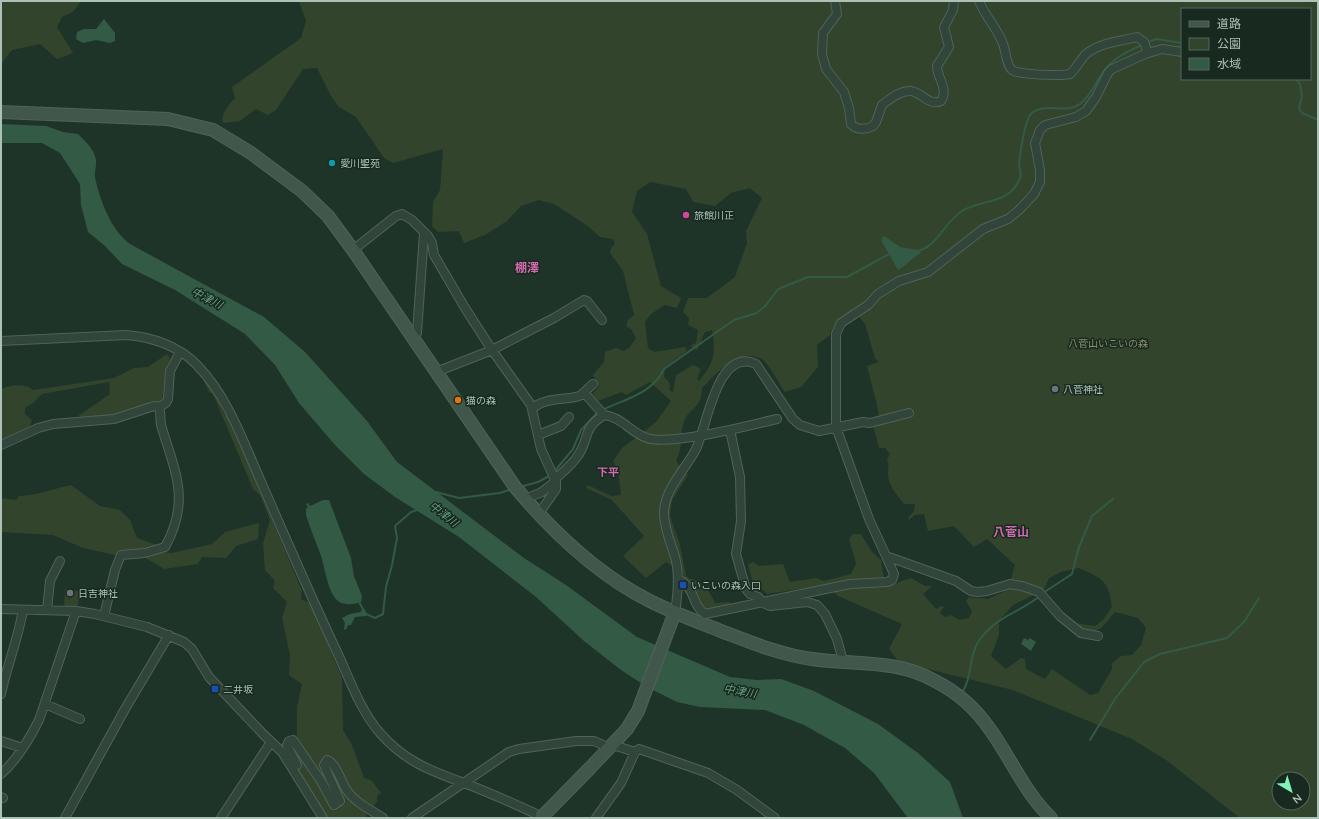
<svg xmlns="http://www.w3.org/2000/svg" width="1319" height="819" font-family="Quicksand,'Noto Sans JP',sans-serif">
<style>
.green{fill:#32442c;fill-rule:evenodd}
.water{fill:#335a45}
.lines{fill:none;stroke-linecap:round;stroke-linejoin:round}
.stream{stroke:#335a45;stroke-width:2}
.street-casing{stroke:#506359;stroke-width:10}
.secondary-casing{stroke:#506359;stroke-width:14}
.street{stroke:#32453b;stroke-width:8}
.secondary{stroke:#41574c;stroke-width:12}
.secondary-bridge-casing{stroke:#506359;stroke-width:14;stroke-linecap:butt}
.secondary-bridge{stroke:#41574c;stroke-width:12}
.culture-dot{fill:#0f9aa8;stroke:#182920;stroke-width:1.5}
.hotel-dot{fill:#d1479c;stroke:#182920;stroke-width:1.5}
.worship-dot{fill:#6b7280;stroke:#182920;stroke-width:1.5}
.food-dot{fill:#e8710a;stroke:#182920;stroke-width:1.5}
.transit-dot{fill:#1a4fb4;stroke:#182920;stroke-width:1.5}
.labels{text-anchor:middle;stroke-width:3;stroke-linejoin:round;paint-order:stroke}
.poi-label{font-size:10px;fill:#acc2b7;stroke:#182920;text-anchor:start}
.park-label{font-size:10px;fill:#8b9165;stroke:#182920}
.water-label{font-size:11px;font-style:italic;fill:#66a081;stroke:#182920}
.neighbourhood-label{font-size:11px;font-weight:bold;fill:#d36bb1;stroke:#182920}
.quarter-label{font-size:12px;font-weight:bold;fill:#d36bb1;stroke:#182920}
</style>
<rect width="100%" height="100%" fill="#1f3429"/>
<path class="green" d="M 1,1 L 81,1 L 73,12 L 62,17 L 57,27 L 73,53 L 57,59 L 40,44 L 12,50 L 1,64 Z
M 299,1 L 1318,1 L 1318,818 L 1240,818 L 1166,760 L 1132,739 L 1013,690 L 899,662 L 889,649 L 902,624 L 838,596 L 826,585 L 767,594 L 762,589 L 754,588 L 748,564 L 753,562 L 759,566 L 783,564 L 790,582 L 816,578 L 824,581 L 851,574 L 856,564 L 849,539 L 853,534 L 861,534 L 872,552 L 881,560 L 885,586 C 895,585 902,580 911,578 L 925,586 L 932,586 L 923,594 L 936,609 L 942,606 L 944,607 L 940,613 L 945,617 L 951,615 L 959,620 L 969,618 L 972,611 L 966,601 L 969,597 L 988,599 L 1007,590 L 1008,588 L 1027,592 L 1010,582 L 1015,565 L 987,539 L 974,547 L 954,526 L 928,531 L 924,514 L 915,515 L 909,520 L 908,518 L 914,511 L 915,504 L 904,504 C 898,496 889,486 888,476 C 887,470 890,466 887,460 L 890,454 L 885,448 L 879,448 L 873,425 L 880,423 L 877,405 L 867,366 L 879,362 L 875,358 L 865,324 L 853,310 L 838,320 L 829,336 L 817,345 L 818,367 L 801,387 L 785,392 C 780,385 768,363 762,359 C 738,347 717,373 702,388 C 702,409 689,407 684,422 C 679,436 684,445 676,461 L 688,475 L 672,500 L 670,516 L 680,545 L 686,576 C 690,580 694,579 699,582 C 707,587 711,594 715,603 L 730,602 L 730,605 L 709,610 L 702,607 C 700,599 697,590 691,583 C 686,578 684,578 682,571 L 666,562 L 646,578 L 623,556 L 644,536 L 612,500 L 586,488 L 588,485 L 611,496 L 621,495 L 618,470 L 613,461 L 622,448 L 656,422 L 671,401 L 650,382 L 626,395 L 622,392 L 598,401 L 592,394 L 599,387 L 593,375 L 604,362 L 605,352 L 616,348 L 624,351 L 630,347 L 636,338 L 631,329 L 626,326 L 628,320 L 634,315 L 623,271 L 610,253 L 611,248 L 615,244 L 613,239 L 600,237 L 588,226 L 554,204 L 539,200 L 521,206 L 507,221 L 485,235 L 464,243 L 459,231 L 438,232 L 432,226 L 433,202 L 440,190 L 443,149 L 393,163 L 384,158 L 356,117 L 339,107 L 331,96 L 317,68 L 303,69 L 276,110 L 268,115 L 256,109 L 240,121 L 223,123 C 220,114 229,105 235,98 L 232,87 L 301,38 L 306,21 ZM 1182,9 L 1310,9 L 1310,79 L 1182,79 ZM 650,182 L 686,189 L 693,202 L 715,206 L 731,193 L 750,188 L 762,198 L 746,231 L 747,243 L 735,277 L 707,298 L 688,298 L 683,312 L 689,318 L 688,325 L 698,330 L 696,343 L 690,346 L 697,350 L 705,332 L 712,330 C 716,354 714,363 699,381 L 697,379 L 701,369 L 693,365 L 676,375 L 673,392 L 670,391 L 669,382 L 664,377 L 665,367 L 687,351 L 685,347 L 654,352 L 648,348 L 645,322 L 651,314 L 665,305 L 677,308 L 681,298 L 661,286 L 647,234 L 632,212 L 637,191 ZM 1079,568 C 1103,579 1108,580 1112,607 L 1104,619 L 1095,626 L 1075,623 C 1094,641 1102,628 1115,612 L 1138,618 L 1146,628 L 1141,645 L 1132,655 L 1121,656 L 1112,663 L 1112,669 L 1098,693 L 1090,695 L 1052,669 L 1045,679 L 1026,669 L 1025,659 L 1021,658 L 1006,669 L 991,656 L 999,635 L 999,621 L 1013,605 L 1044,590 L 1049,578 L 1061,572 ZM 1279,779 L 1303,779 L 1303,803 L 1279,803 Z
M 167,354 L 170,358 L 166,369 L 162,400 L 158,402 L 153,402 L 113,415 L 83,418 L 78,416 L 110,394 L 109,382 L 42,394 L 33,403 L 25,408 L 25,414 L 32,420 L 30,426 L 1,440 L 1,389 C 11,385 24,383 33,390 L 114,378 L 134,368 L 148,367 Z
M 202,377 L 205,378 L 216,395 L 224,414 L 229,417 L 302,591 L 301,599 L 311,604 L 342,678 L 343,730 L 352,745 L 364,778 L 371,780 L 381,793 L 377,796 L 377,802 L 366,816 L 367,818 L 327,818 L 308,789 L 295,763 L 306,750 L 297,737 L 297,707 L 302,684 L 289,675 L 290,655 L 282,618 L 287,602 L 273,588 L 275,581 L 265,570 L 263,543 L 270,520 L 260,495 L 253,489 L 213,394 L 209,392 Z
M 71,485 L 100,506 L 120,510 L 130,520 L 137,538 L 157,545 L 161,552 L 172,553 L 212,544 L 225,532 L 259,523 L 258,539 L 236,546 L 226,558 L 202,557 L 198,564 L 164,569 L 144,557 L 115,555 L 83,548 L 53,535 L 1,532 L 1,498 L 16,500 L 19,496 C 37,495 53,489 71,485 Z
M 65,589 L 81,592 L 77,608 L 64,607 Z"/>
<path class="water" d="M 104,19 L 115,33 L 115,41 L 110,43 L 96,40 L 83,43 L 76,39 L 77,32 L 84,29 L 96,29 Z
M 1,124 L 46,126 L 63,132 L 78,134 C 85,141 92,147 95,156 C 98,164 94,170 95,177 C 100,201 111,230 130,244 L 264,317 L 305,352 L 367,421 L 397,462 L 524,558 L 566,585 L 637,637 L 730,677 L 757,680 L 781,679 L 814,691 L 878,724 L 918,753 L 950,782 L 963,818 L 908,818 L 874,773 L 845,748 L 804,725 L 765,710 L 700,707 L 677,702 L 647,687 L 621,670 L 584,641 L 536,597 L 459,537 L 395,497 L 364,474 L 335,445 L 299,403 L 275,365 L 245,334 L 175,290 L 122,264 L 105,246 L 88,232 L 81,205 L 80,184 L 60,153 L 42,143 L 1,143 Z
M 882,237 L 886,237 L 900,247 L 919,250 L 921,253 C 911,258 908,265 898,270 L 882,242 Z
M 323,500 L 329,500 L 351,558 L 354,576 L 362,596 L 361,602 C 355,604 344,606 338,601 C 327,592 325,566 320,553 C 315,540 310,528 306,515 L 306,509 L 308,507 L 306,504 L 308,503 L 310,506 Z
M 362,609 L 364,609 L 367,613 L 366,616 L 355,617 L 351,625 L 348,625 L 346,630 L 344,629 L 345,623 L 342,618 L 350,614 L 361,612 Z
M 1024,638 L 1028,640 L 1030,638 L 1036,642 L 1031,651 L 1021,644 Z"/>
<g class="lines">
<path class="stream" d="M 1146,43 L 1156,39 L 1182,43
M 1296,79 L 1300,84 L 1302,96 L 1299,108 L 1302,113 L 1318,120
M 918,251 C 939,245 944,222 962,211 C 982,198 1009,206 1020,178 C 1022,174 1019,169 1019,163 C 1020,154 1025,120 1031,114 C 1044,101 1065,115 1080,104 C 1089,98 1095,84 1101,75 C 1111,59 1126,52 1142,45
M 602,410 C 625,399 652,394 664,369 L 734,320 L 757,313 L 766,305 L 778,289 L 808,277 L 847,277 L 891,253
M 554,472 L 573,449 L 581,430 L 598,412
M 520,487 L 538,482 L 551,475
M 436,492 L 459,498 L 500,493 L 512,489
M 1043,593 L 1072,574 L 1079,547 L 1092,516 L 1113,499
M 359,602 L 364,611
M 366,614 L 375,618 L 383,614 L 386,587 L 392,565 L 397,538 L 395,526 L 411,512 L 417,510
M 963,691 C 972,677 969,658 977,644 C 993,617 1019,613 1040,596
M 1090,740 L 1115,699 L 1144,662 L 1160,654 L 1227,638 L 1244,622 L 1259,598"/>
<g class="street-casing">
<path id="street" d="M 835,1 L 837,14 L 823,33 L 822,54 L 826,69 L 844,92 L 849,108 L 851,124 C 856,130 866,130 873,126 L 876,122 L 882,105 C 890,99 899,91 910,91 C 921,91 929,107 941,101 C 949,89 937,78 937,66 L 949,47 L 944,27 L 953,10 L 954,1
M 979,1 C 985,16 997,28 1003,44 C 1006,51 1006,65 1012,70 C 1019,75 1061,76 1070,74 C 1076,69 1080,60 1086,54 C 1099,43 1120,41 1137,37 L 1144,42 L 1148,53
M 353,250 L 396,216 L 402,214 L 412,220 L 428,236 L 432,243 L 434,255 L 465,308 L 492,350 L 436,372
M 412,337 L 417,333 L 424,233
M 1,341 L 126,335 C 152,337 179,346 197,365 C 229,398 244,444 262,484 C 287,541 311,597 337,652 C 350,680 360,710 380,733 C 404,761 431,771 464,783 C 491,793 519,806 545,818
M 532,409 C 547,395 573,401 581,395 C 585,392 589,387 593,384
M 604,415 C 622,417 631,433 647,438 C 670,446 750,425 777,419
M 730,430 L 740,477 L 741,521 L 736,554 L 746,589 L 750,594 L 758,597 L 763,603 L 770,606 L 807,602 L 817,605 L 825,614 L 837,639 L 843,661
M 538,435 L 561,426 L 569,417
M 1,445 L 38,428 L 53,424 L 114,419 L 154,406 L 159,407
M 555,479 C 564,471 573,464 579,454 C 590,437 582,429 604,415 L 586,395 L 581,395
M 525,499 L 542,492 L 556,481
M 538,515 L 556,489 L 556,482 L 541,449 L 531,405 L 492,350 L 554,318 L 584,300 L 587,301 L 602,320
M 678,579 C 697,589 691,605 705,614 L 850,584 L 887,582 L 892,580 L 894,574 L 886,556
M 1,609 L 76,611 L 95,614 L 147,627 L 184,642 L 192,649 L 209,677 L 264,735 L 282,752 L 323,818
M 47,610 L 50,581 L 60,561
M 675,612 C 678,594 680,575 675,557 C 671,543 664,529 664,513 C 664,489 686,469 696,449 C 707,427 717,346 756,364 L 793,419 L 800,425 L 819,431 L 863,422 L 870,423 L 909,413
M 104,616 L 115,570 L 121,555 L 145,553 L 165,547 C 191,500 175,472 161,425 C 160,419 161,413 159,407 L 166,403 L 168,399 L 170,371 L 180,352
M 1098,636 L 1081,633 L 1060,616 L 1039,592 L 1022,586 L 1010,584 L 987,591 L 978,592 L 971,591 L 956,581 L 886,556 L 869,519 L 836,427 L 836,334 L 841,323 L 868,305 L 878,294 L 899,281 L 928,272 L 983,229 L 1008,219 L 1019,210 L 1034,194 L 1040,182 L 1040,170 L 1035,143 L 1040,130 L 1045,125 L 1076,117 L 1086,111 L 1096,97 L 1108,73 L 1112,69 L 1145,54 L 1162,49 L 1182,52
M 1,694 C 7,666 18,639 23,610
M 45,704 L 80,719
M 1,741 L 23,748
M 635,752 L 639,749 L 708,773 L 737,790 L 775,818
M 297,765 L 287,745 L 289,741 L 293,740 L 321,781 L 334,805 L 340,801 L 324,765 L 327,760 C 336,763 341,781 346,789 C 354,802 371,810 383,818
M 1,774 C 18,759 29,740 39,720 L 76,611
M 1,797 L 3,798
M 65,818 L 125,709 L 169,635
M 221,818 L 271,742
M 412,818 L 509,752 L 519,749 L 576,741 L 594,741 L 608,747 L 613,745 L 635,752 L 621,783 L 596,818"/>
</g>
<g class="secondary-casing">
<path id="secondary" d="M 1,112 L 168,119 L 213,130 L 251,153 L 302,191 L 328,216 L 353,250 L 515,487 C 552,531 595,573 648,600 C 671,612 696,621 721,631 C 750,642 781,655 812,659 C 854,665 896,659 935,681 C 957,692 975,708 989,728 C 1011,758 1024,792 1051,818
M 590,768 L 627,729 L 638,711 L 675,612"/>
</g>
<use href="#street" class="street"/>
<use href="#secondary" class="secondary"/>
<g class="secondary-bridge-casing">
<path id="secondary-bridge" d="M 541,818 L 590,768"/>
</g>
<use href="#secondary-bridge" class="secondary-bridge"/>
</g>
<circle class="culture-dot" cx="332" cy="163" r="4"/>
<circle class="hotel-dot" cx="686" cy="215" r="4"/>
<g class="worship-dot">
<circle cx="1055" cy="389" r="4"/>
<circle cx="70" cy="593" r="4"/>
</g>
<circle class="food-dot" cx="458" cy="400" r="4"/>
<g class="transit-dot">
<rect x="679" y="581" width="8" height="8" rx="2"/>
<rect x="211" y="685" width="8" height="8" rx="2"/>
</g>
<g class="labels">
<g class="poi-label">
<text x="340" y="167">愛川聖苑</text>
<text x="694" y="219">旅館川正</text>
<text x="1063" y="393">八菅神社</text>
<text x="466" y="404">猫の森</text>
<text x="691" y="589">いこいの森入口</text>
<text x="78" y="597">日吉神社</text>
<text x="223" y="693">二井坂</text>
</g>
<g class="park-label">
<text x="1108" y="347">八菅山いこいの森</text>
</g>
<g class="water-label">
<text transform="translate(207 298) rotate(28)" y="4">中津川</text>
<text transform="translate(444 514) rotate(38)" y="4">中津川</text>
<text transform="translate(740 691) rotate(10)" y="4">中津川</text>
</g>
<g class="neighbourhood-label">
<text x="608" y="476">下平</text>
</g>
<g class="quarter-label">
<text x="527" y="272">棚澤</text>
<text x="1011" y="536">八菅山</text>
</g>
</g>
<rect width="1319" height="819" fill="none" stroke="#acc2b7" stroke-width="4"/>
<rect x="1181" y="8" width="130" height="72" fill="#182920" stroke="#53665c"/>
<rect x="1189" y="21" width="20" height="6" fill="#41574c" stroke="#53665c"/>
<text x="1217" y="28" font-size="12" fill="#acc2b7">道路</text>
<rect x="1189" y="38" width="20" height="12" fill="#32442c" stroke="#53665c"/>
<text x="1217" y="48" font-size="12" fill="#acc2b7">公園</text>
<rect x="1189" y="58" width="20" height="12" fill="#335a45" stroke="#53665c"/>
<text x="1217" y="68" font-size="12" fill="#acc2b7">水域</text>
<g transform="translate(1291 791) rotate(142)"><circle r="19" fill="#182920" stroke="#53665c"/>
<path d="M0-3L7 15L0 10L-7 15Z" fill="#80f3ba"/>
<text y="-6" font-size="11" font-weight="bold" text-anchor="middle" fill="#acc2b7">N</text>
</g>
</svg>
